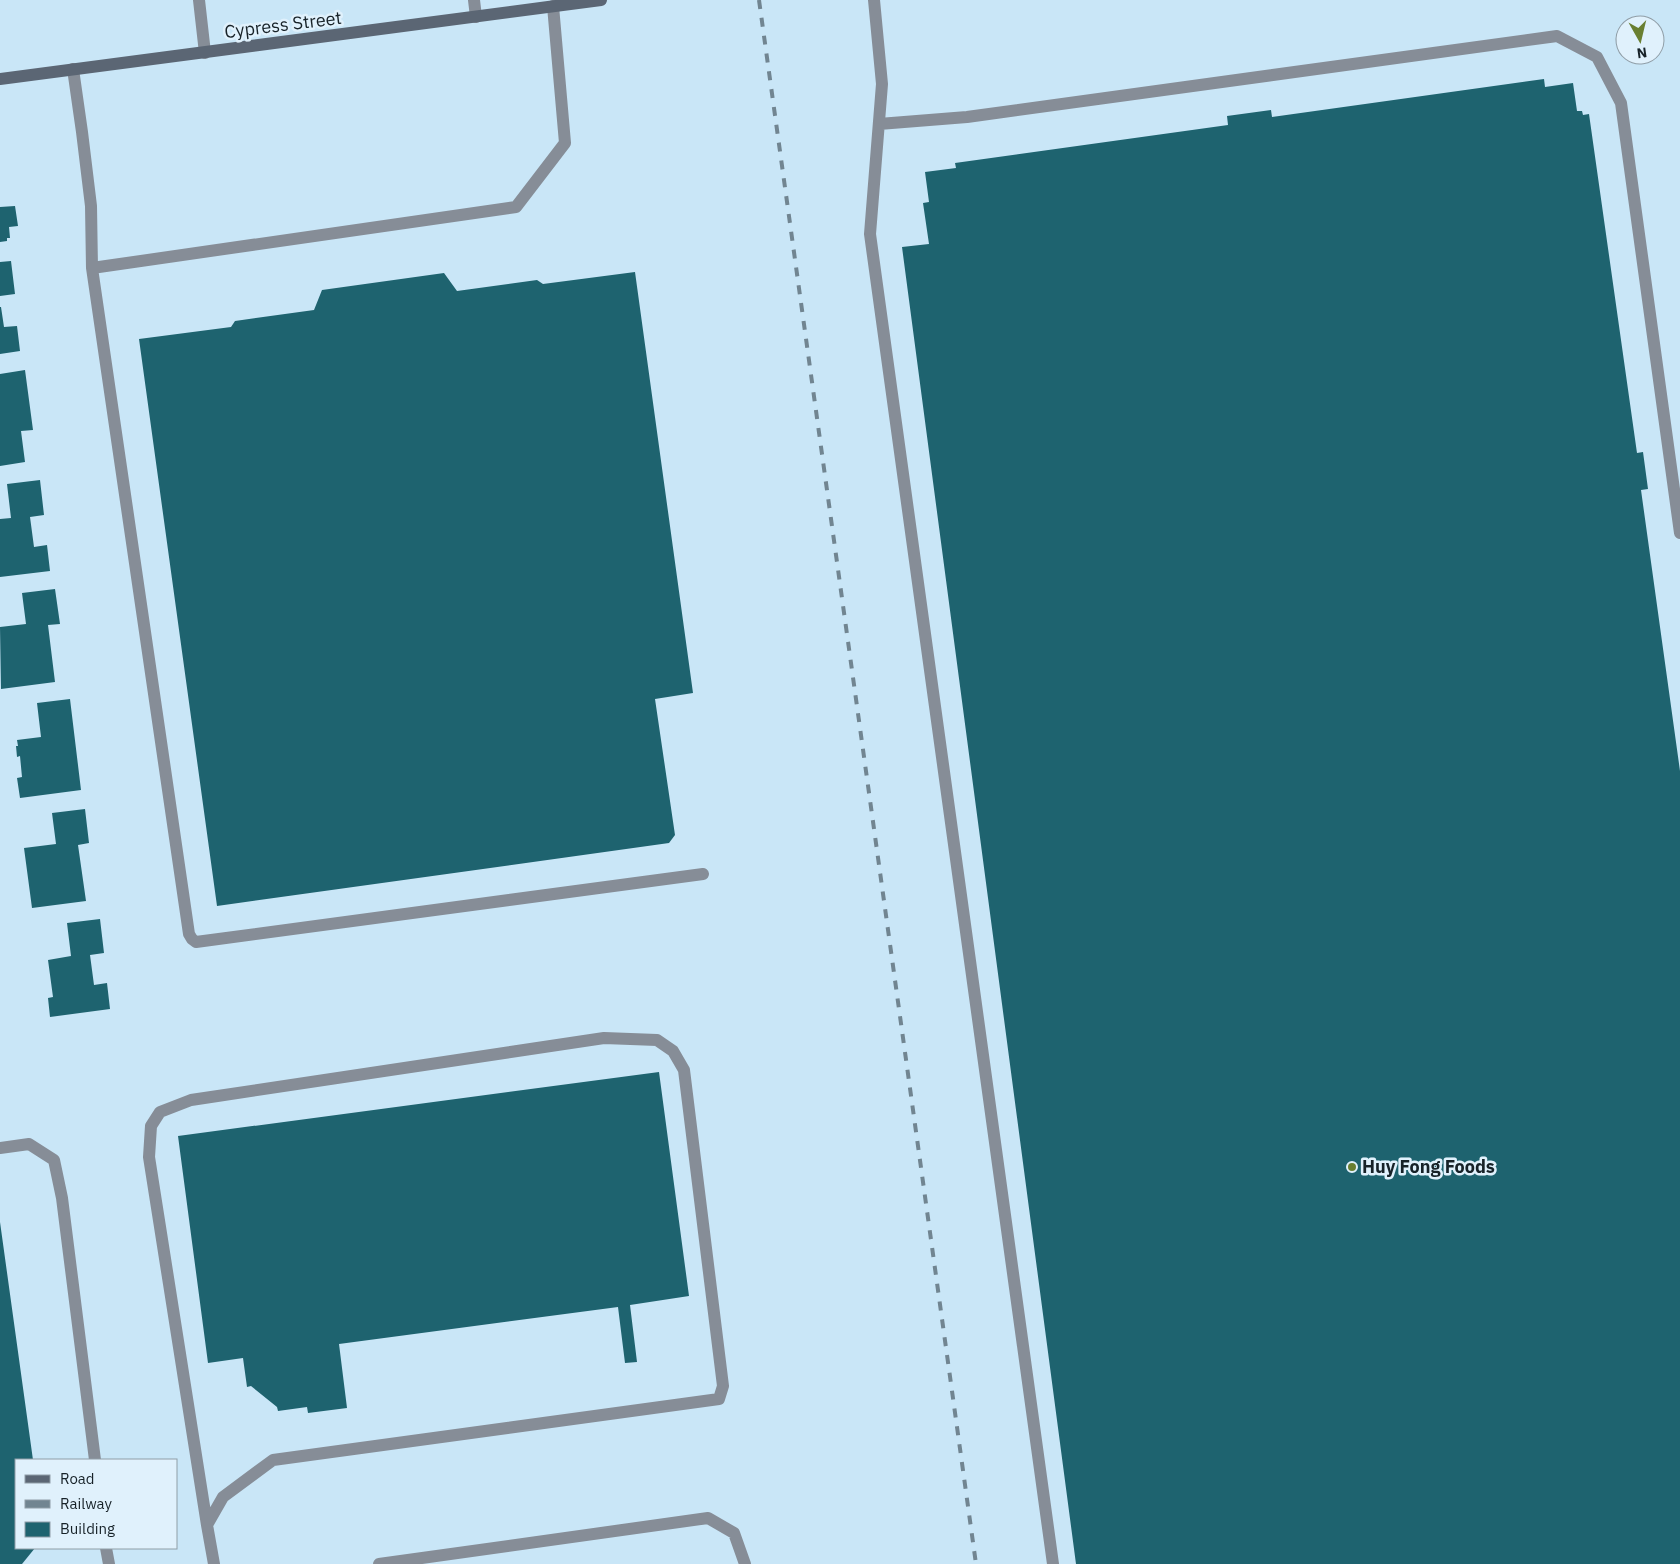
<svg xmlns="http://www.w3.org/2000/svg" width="1680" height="1564" font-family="'IBM Plex Sans',sans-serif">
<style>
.building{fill:#1e636f}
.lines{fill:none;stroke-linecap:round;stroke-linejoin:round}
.lane{stroke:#868d97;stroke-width:12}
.secondary{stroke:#5b6674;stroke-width:12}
.rail{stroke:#718591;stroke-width:4;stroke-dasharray:9 9;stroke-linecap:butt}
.poi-dot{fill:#697f31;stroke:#e0f1fc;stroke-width:2}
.labels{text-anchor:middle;stroke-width:5;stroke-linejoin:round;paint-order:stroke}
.street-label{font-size:18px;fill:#172228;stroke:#e0f1fc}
.poi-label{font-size:18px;font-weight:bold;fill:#172228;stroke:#e0f1fc;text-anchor:start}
</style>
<rect width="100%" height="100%" fill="#c9e6f7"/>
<path class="building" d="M 1544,79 L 1545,87 L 1573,83 L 1577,111 L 1582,111 L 1583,115 L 1589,114 L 1637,453 L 1643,452 L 1648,489 L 1641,490 L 1680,771 L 1680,1564 L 1076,1564 L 902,247 L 929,244 L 923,203 L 929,202 L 925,172 L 956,168 L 955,163 L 1228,125 L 1227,116 L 1271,110 L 1272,117 Z
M 15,206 L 18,226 L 9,227 L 10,238 L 7,238 L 7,241 L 0,242 L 0,207 Z
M 11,261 L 15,294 L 0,296 L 0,262 Z
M 635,272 L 693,693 L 655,699 L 675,835 L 669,843 L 217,906 L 139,339 L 231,327 L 235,321 L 314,310 L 322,290 L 444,273 L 457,291 L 537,280 L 543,284 Z
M 0,307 L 1,307 L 4,327 L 17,326 L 20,351 L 0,354 Z
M 25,370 L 33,430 L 21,431 L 25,462 L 0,466 L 0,374 Z
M 40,480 L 44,515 L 30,517 L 34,547 L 47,545 L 50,571 L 0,577 L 0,519 L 11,518 L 7,484 Z
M 55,589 L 60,624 L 48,625 L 55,682 L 1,689 L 0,627 L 26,624 L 22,593 Z
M 70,699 L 81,790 L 20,798 L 17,778 L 22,777 L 20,756 L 17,757 L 16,746 L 18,746 L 17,740 L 41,737 L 37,703 Z
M 85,809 L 89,843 L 78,845 L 86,901 L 32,908 L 24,848 L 56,844 L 52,813 Z
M 100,919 L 104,953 L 90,955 L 94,985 L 107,983 L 110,1009 L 50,1017 L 48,998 L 53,997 L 48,960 L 71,956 L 67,923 Z
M 659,1072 L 689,1296 L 630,1305 L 637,1362 L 625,1363 L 618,1307 L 339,1344 L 347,1408 L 308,1413 L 307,1407 L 278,1411 L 277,1407 L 251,1386 L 247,1387 L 243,1358 L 208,1363 L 178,1136 Z
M 0,1222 L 33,1460 L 16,1460 L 16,1548 L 35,1548 L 22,1564 L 0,1564 Z"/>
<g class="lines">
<path class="lane" d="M 199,0 L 205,53
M 474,0 L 476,17
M 874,0 L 882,84 L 870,234 L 1053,1564
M 73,69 L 82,132 L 91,206 L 92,268 L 189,934 L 192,939 L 196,942 L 703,874
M 879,124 L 967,117 L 1557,36 L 1597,57 L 1621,103 L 1680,533
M 92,268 L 516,207 L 565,143 L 553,6
M 0,1148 L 29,1144 L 54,1160 L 62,1198 L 95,1460
M 207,1525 L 223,1497 L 273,1460 L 719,1399 L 723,1386 L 684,1070 L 673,1051 L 657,1040 L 604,1038 L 191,1100 L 160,1112 L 151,1126 L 149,1157 L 207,1525 L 214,1564
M 106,1548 L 109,1564
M 379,1564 L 708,1518 L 734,1533 L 745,1564"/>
<path class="secondary" d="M 0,79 L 601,0"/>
<path class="rail" d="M 759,0 L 976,1564"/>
</g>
<circle class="poi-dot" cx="1352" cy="1167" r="5"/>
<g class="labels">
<g class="street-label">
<text transform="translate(283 25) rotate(-7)" y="6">Cypress Street</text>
</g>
<g class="poi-label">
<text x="1362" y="1173">Huy Fong Foods</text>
</g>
</g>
<rect x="15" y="1459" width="162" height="90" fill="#e0f1fc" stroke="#909ea7"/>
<rect x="25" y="1475" width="25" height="8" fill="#5b6674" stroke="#909ea7"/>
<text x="60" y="1484" font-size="15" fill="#172228">Road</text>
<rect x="25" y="1500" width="25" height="8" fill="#718591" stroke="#909ea7"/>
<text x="60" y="1509" font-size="15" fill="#172228">Railway</text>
<rect x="25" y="1522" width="25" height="15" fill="#1e636f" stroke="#909ea7"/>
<text x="60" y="1534" font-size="15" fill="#172228">Building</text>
<g transform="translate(1640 40) rotate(172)"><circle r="24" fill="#e0f1fc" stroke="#909ea7"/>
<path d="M0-4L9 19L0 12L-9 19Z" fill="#697f31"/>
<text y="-8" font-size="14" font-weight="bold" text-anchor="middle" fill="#172228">N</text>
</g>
</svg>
